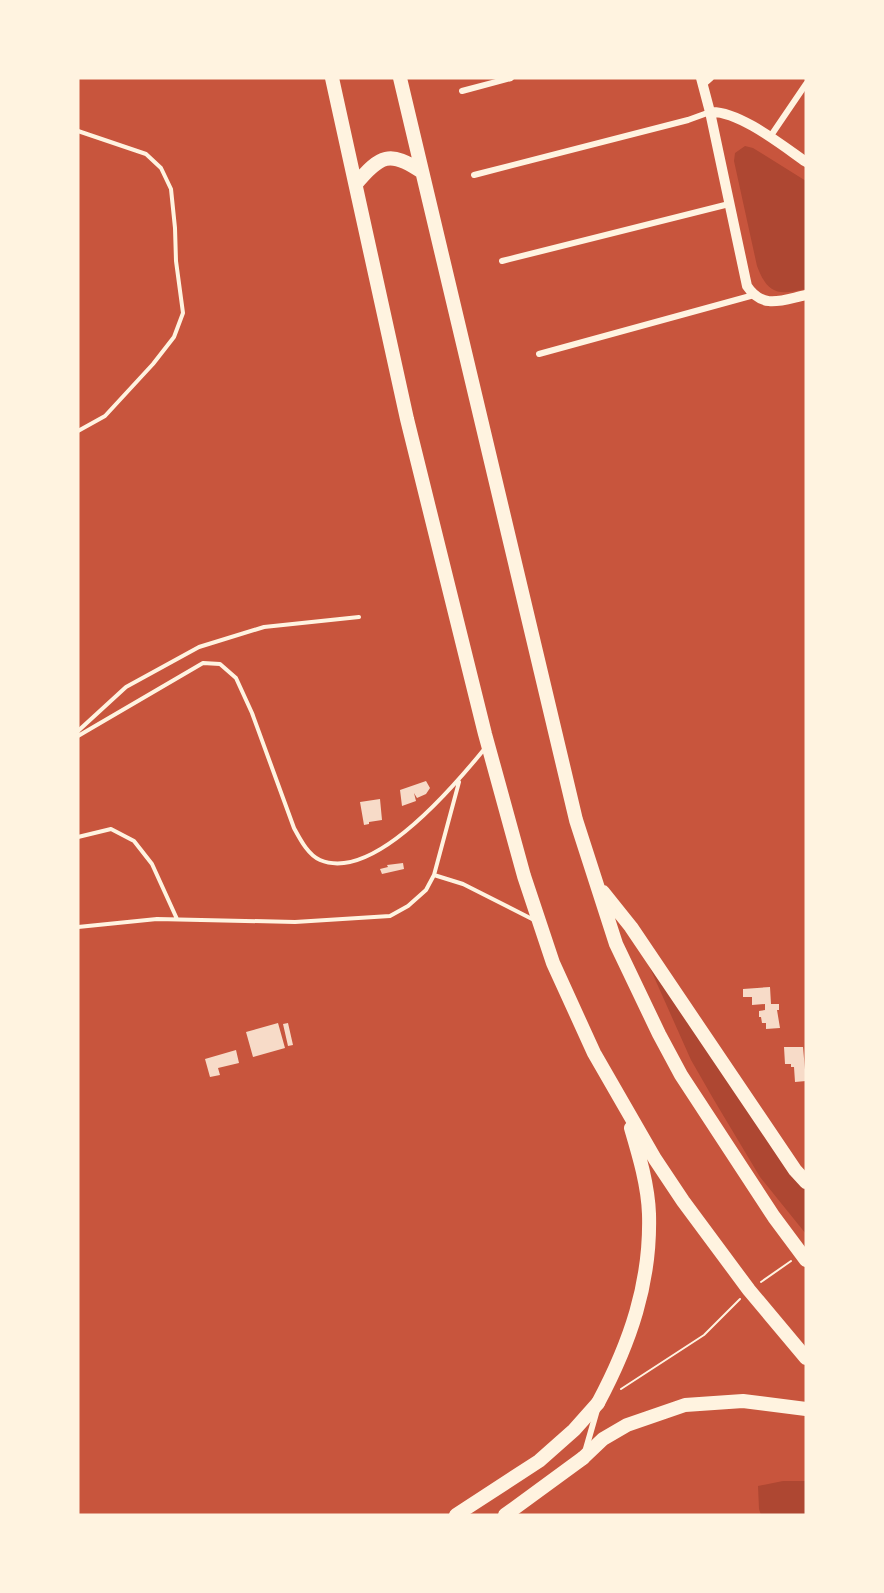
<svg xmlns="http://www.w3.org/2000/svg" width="884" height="1593" font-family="'Fira Sans',sans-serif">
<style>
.green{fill:#ae4732}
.building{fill:#f7dbc8}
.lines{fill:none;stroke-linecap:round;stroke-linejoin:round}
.path{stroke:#fff3e0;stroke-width:2}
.service{stroke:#fff3e0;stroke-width:4}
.minor{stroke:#fff3e0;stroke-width:6}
.tertiary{stroke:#fff3e0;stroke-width:10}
.primary{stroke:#fff3e0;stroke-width:14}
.trunk{stroke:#fff3e0;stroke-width:14}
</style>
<rect width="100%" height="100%" fill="#c8553d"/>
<path class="green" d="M 745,146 L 753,148 L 806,181 L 806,289 C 778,295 768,295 757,266 L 734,161 L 735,153 Z
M 646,959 L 806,1192 L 806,1234 L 760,1177 L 714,1100 L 691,1060 Z
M 783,1481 L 806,1481 L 806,1515 L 761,1515 L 759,1509 L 758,1486 Z"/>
<path class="building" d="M 426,781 L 430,788 L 426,794 L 417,798 L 414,793 L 416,801 L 402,806 L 400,790 Z
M 380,799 L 382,820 L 369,822 L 369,824 L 364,825 L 360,802 Z
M 403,863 L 404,869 L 382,874 L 380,869 L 388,867 L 387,865 Z
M 770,987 L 771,1004 L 779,1004 L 779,1010 L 777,1010 L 780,1028 L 766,1029 L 766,1023 L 762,1023 L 761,1017 L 759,1017 L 759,1011 L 765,1010 L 765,1004 L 752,1005 L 752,997 L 743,997 L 743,989 Z
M 278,1023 L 285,1048 L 253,1057 L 246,1032 Z
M 288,1023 L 293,1045 L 288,1046 L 283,1024 Z
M 784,1047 L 803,1047 L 806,1081 L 795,1082 L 794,1067 L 791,1067 L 791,1064 L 785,1064 Z
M 236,1050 L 239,1063 L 218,1068 L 220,1075 L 210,1077 L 205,1059 Z"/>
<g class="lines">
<path class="path" d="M 761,1282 L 791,1261
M 621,1389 L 704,1335 L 740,1299"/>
<path class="service" d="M 78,131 L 146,154 L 161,168 L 171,189 L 175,228 L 176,261 L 183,313 L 174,337 L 153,364 L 105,416 L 78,431
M 78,731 L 126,687 L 199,647 L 264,627 L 359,617
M 78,736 L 203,663 L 220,664 L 236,678 L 252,713 L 294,828 C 300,839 308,855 320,860 C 374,883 456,784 486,747
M 78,837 L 111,829 L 134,841 L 152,864 L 177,919
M 434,875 L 463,884 L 534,920
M 78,927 L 157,919 L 295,922 L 390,916 L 408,906 L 426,890 L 434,875 L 459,782"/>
<path class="minor" d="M 703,85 L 711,78
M 462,91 L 511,78
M 770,137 L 806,84
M 474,175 L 688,120 L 710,112
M 502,261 L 729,204
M 539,354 L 754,295
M 585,1452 L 597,1410"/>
<path class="tertiary" d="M 701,78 L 710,112 L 747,286 C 763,310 782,300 806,295
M 710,112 C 738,110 783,146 806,162"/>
<path class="primary" d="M 456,1515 L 539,1461 L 574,1430 L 598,1403
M 505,1515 L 583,1458"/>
<path class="trunk" d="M 332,78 L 407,419 L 485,734 L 524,876 L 553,963 L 594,1053 L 655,1159 L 683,1201 L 749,1290 L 806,1358
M 400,78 L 576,820 L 616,944 L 659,1034 L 681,1075 L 774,1217 L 806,1260
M 356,184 C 380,155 390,150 422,172
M 603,892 L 631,927 L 795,1170 L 806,1182
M 598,1403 C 630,1343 651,1283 649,1214 C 648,1185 639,1155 631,1128
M 583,1458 L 603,1439 L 627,1425 L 685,1405 L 743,1401 L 806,1409"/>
</g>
<rect width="884" height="1593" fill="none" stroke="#fff3e0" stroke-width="159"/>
</svg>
